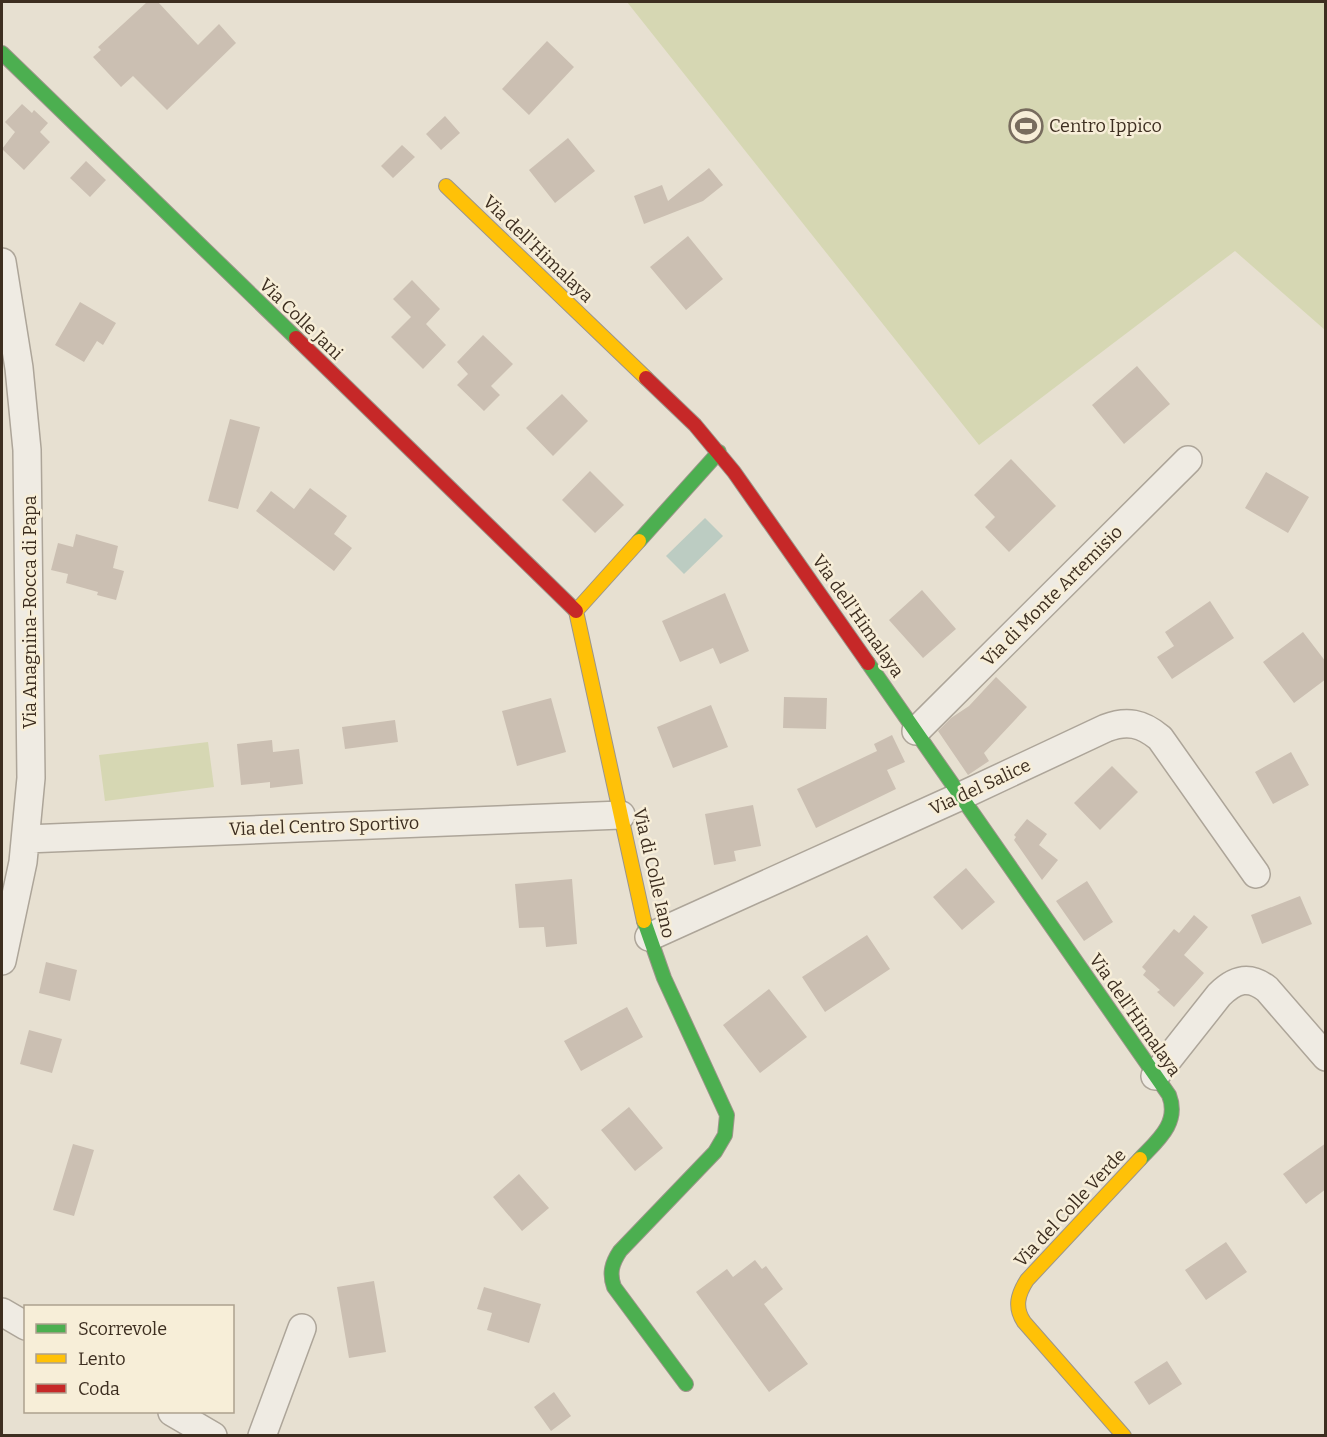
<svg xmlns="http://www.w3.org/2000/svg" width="1327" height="1437" font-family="Bitter,serif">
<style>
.green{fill:#d6d7b3}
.water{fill:#bcccc2}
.building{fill:#cbbfb2}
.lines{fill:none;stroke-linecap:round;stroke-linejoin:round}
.street-casing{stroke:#ada599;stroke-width:30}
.fast-casing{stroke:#9c958a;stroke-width:16}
.slow-casing{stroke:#9c958a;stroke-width:16}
.jam-casing{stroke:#9c958a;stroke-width:16}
.street{stroke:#efebe3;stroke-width:27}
.fast{stroke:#4caf50;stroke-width:14}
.slow{stroke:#ffc107;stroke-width:14}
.jam{stroke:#c62828;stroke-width:14}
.labels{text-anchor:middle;stroke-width:5;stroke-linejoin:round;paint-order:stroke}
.poi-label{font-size:18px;fill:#3d2e20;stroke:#f7eed8;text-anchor:start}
.street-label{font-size:18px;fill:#3d2e20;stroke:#f7eed8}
</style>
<rect width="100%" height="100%" fill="#e7e0d1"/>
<path class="green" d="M 627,2 L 1325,2 L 1325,330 L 1235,251 L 979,445 Z
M 208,742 L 214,787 L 105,801 L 99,755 Z"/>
<path class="water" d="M 705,518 L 723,536 L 684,574 L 666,556 Z"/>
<path class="building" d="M 147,2 L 158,2 L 198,45 L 219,24 L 236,43 L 167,110 L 133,76 L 121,87 L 93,57 L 101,50 L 98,47 Z
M 547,41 L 574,67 L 529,115 L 502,89 Z
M 22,104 L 32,113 L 34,110 L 48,123 L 40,132 L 50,142 L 24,170 L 2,149 L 15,132 L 5,122 Z
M 445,116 L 460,133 L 441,150 L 426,134 Z
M 568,138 L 595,171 L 555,203 L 529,170 Z
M 402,145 L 415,157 L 393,178 L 381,166 Z
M 86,161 L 106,180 L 90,197 L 70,178 Z
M 709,168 L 723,185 L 703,201 L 644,224 L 634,196 L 662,185 L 668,201 Z
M 688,236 L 723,279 L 686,310 L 650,267 Z
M 412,280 L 440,309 L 426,324 L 446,345 L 423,369 L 391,337 L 411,317 L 393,299 Z
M 80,302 L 116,323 L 103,345 L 97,341 L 84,362 L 55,345 Z
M 483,335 L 513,364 L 491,386 L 500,395 L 484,411 L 457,385 L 468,374 L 457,362 Z
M 1137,366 L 1170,404 L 1124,444 L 1092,405 Z
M 562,394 L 588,421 L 553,456 L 526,428 Z
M 230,419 L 260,427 L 238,509 L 208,501 Z
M 1011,459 L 1056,506 L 1009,552 L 985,527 L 995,517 L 974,495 Z
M 590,471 L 624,505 L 595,533 L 562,500 Z
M 1266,472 L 1309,497 L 1288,533 L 1245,508 Z
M 310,488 L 347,516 L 334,534 L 352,548 L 334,571 L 256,511 L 271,491 L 294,509 Z
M 76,534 L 118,546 L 113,568 L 124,571 L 116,600 L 97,595 L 98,592 L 66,583 L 68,574 L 51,570 L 58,543 L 73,547 Z
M 922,590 L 956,629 L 923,658 L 889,620 Z
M 725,593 L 749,651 L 720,664 L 713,648 L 680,662 L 662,621 Z
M 1210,601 L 1234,638 L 1172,679 L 1157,657 L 1174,646 L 1165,632 Z
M 1303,632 L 1326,662 L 1326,679 L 1294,703 L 1263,662 Z
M 996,677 L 1027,707 L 984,753 L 989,761 L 968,775 L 938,731 L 951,718 L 969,706 Z
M 784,697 L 827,698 L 826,729 L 783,728 Z
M 551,698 L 566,752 L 517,766 L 502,711 Z
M 711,705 L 728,747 L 673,768 L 657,727 Z
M 395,720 L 398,742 L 345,749 L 342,727 Z
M 892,735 L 905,762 L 887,770 L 896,789 L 816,828 L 797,789 L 877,751 L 874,744 Z
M 272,740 L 273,752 L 299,749 L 303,784 L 270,788 L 270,782 L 241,785 L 237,744 Z
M 1291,752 L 1309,785 L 1273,804 L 1255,772 Z
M 1112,766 L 1138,792 L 1100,830 L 1074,803 Z
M 753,805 L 761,846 L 734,851 L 736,861 L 714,865 L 705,814 Z
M 1027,819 L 1047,834 L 1039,845 L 1058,860 L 1042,880 L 1014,840 L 1016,837 L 1014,835 Z
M 966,868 L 995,902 L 962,930 L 933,897 Z
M 572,879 L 577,944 L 546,947 L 544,927 L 519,928 L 515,884 Z
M 1087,881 L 1113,922 L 1084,941 L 1056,901 Z
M 1300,896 L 1312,924 L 1262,944 L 1251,915 Z
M 1194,915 L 1208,927 L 1184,955 L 1204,973 L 1174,1007 L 1157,992 L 1160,990 L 1143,975 L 1146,971 L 1142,967 L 1174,929 L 1179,933 Z
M 867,935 L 890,969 L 825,1012 L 802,977 Z
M 46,962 L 77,970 L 70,1001 L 39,993 Z
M 769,989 L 807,1037 L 760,1073 L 723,1025 Z
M 627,1007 L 643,1037 L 581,1071 L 564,1041 Z
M 29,1030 L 62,1039 L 52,1073 L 20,1064 Z
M 629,1107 L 663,1148 L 635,1171 L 601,1130 Z
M 1326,1143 L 1326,1189 L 1306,1204 L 1283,1174 Z
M 73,1144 L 94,1150 L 74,1216 L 53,1210 Z
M 519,1174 L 549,1208 L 522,1231 L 493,1197 Z
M 1226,1242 L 1247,1272 L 1206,1300 L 1185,1270 Z
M 755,1260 L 762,1269 L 766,1266 L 783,1289 L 764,1304 L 808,1364 L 769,1392 L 696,1292 L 727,1269 L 733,1277 Z
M 374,1281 L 386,1352 L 349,1358 L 337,1287 Z
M 484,1287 L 541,1304 L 529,1343 L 487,1330 L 492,1313 L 477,1309 Z
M 1167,1361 L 1182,1384 L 1149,1405 L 1134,1382 Z
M 554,1392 L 571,1416 L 551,1431 L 534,1407 Z"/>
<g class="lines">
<g class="street-casing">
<path id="street" d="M 2,262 L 19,368 L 27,450 L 31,778 L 23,862 L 2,961
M 916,731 L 1188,460
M 26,839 L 621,815
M 649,937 L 961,796 L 1106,728 C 1127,720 1142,723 1160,738 L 1256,874
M 1155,1076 L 1219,995 C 1235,979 1249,975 1267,989 L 1326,1057
M 2,1312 L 26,1326
M 172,1412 L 213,1436
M 262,1436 L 302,1328"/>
</g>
<g class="fast-casing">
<path id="fast" d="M 2,53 L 296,338
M 639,541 L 719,452
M 868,663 L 1169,1095 C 1180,1123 1157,1141 1140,1159
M 644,921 L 664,978 L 727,1115 L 725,1135 L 715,1152 L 620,1251 C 612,1263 609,1273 614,1287 L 686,1384"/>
</g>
<g class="slow-casing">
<path id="slow" d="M 446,186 L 646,378
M 639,541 L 576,611 L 644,921
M 1124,1436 L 1024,1322 C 1014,1307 1018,1294 1027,1280 L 1140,1159"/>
</g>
<g class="jam-casing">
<path id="jam" d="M 296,338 L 576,611
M 646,378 L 695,425 L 734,472 L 868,663"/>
</g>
<use href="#street" class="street"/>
<use href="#fast" class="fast"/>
<use href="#slow" class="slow"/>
<use href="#jam" class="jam"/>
</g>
<defs>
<g id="stadium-ring" transform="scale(1.725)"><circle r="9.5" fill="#f7eed8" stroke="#786c5e" stroke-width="1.5"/><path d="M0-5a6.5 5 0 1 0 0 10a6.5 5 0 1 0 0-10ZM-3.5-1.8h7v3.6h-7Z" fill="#786c5e"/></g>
</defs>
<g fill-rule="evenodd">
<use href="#stadium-ring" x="1026" y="126"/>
</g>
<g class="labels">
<g class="poi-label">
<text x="1049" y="132">Centro Ippico</text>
</g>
<g class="street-label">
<text transform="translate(538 249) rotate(44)" y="6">Via dell'Himalaya</text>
<text transform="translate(301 319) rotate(44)" y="6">Via Colle Jani</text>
<text transform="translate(1052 596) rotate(-45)" y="6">Via di Monte Artemisio</text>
<text transform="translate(30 612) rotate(-90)" y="6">Via Anagnina-Rocca di Papa</text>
<text transform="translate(858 616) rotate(55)" y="6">Via dell'Himalaya</text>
<text transform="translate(980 787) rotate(-25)" y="6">Via del Salice</text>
<text transform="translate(324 826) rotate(-2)" y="6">Via del Centro Sportivo</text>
<text transform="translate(654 873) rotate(77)" y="6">Via di Colle Iano</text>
<text transform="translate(1135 1015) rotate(55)" y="6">Via dell'Himalaya</text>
<text transform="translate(1070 1208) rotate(-47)" y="6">Via del Colle Verde</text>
</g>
</g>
<rect width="1327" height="1437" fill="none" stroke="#3d2e20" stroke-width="6"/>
<rect x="24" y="1305" width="210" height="108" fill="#f7eed8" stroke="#ada18e" stroke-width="1.5"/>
<rect x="36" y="1324" width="30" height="9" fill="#4caf50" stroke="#ada18e" stroke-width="1.5"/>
<text x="78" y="1335" font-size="18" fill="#3d2e20">Scorrevole</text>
<rect x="36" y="1354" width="30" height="9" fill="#ffc107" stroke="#ada18e" stroke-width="1.5"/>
<text x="78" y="1365" font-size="18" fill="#3d2e20">Lento</text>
<rect x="36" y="1384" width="30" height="9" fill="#c62828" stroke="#ada18e" stroke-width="1.5"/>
<text x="78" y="1395" font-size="18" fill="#3d2e20">Coda</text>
</svg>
